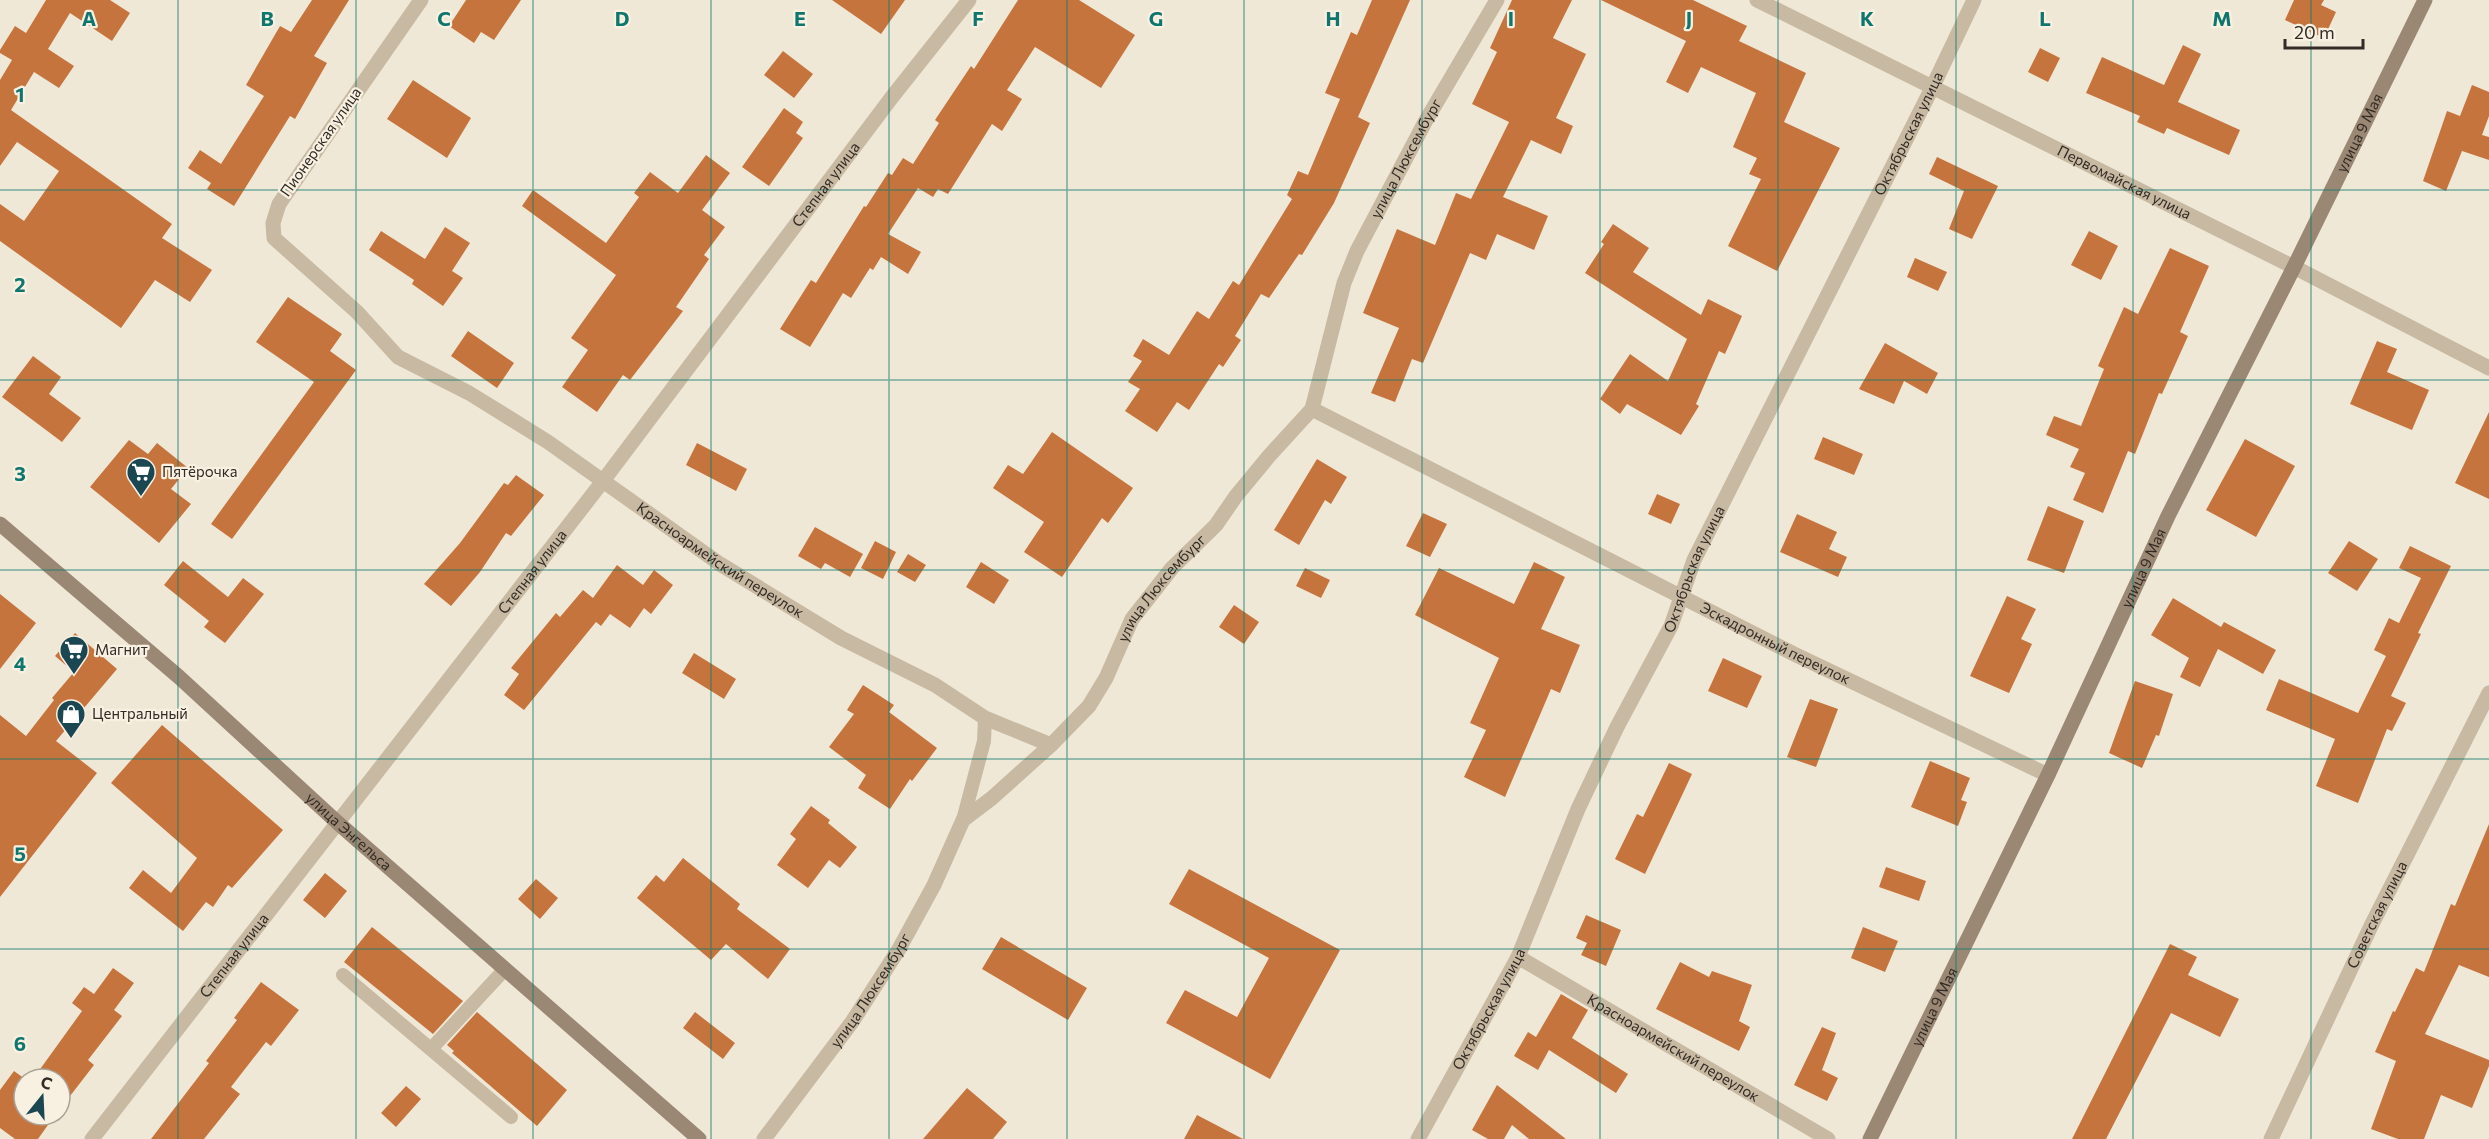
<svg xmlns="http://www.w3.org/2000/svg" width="2489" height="1139" font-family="Commissioner,sans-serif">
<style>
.building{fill:#c6743e}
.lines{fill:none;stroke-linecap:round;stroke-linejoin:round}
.lane{stroke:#c8b9a2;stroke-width:14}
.street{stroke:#c8b9a2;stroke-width:15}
.secondary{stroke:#9b8874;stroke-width:15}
.grid{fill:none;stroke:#0f766e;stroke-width:1.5;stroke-opacity:0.55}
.labels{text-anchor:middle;stroke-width:4.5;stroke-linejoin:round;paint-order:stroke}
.street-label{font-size:15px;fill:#332b25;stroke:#f8f1e2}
.poi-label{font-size:15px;fill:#332b25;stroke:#f8f1e2;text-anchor:start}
.grid-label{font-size:20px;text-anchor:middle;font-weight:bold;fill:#0f766e;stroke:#f8f1e2;stroke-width:4.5;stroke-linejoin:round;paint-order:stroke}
</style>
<rect width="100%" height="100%" fill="#f0e8d6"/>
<path class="building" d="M 46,0 L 110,0 L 130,13 L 112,41 L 70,13 L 48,49 L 74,66 L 59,88 L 34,72 L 11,110 L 172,224 L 162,238 L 212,270 L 190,302 L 155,280 L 121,328 L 0,241 L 0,204 L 24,221 L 59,171 L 17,142 L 0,166 L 0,80 L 12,60 L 0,53 L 0,50 L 15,26 L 26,33 Z
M 312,0 L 349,0 L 314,56 L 327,63 L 295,119 L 290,116 L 234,206 L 207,189 L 211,183 L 188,168 L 200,150 L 221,164 L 264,96 L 246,85 L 280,26 L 291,32 Z
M 466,0 L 521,0 L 494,40 L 481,32 L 474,43 L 449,26 Z
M 832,0 L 905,0 L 881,34 Z
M 1018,0 L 1079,0 L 1135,35 L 1101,88 L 1035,47 L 1007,90 L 1022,99 L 1002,131 L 992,124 L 948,194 L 938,189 L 933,197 L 918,188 L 888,234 L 921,252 L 908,274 L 881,257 L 873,270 L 870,268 L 851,298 L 843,293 L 810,347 L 780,329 L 811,280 L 816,283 L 864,206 L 866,207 L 888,173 L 892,175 L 903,158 L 913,164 L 939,123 L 935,120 L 971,66 L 974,69 Z
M 1372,0 L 1410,0 L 1358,117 L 1370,123 L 1334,203 L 1302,255 L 1299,254 L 1269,298 L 1261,294 L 1235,336 L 1241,340 L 1223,367 L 1219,364 L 1189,410 L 1177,402 L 1157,432 L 1125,411 L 1140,389 L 1128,382 L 1142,361 L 1133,356 L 1143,339 L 1169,355 L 1197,311 L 1209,319 L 1233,281 L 1239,285 L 1292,199 L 1287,195 L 1298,171 L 1308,175 L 1340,99 L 1325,93 L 1351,32 L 1357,35 Z
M 1512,0 L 1572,0 L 1553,38 L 1586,54 L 1556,118 L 1573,126 L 1561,154 L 1531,140 L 1503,197 L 1548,216 L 1534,250 L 1497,234 L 1486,260 L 1470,253 L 1423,363 L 1412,359 L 1395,402 L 1371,393 L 1399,328 L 1363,313 L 1397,229 L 1435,245 L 1456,193 L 1471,199 L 1509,122 L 1472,104 L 1497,52 L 1490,48 Z
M 1601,0 L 1693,0 L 1747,26 L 1739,41 L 1806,73 L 1784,122 L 1840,148 L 1777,271 L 1728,246 L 1761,179 L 1749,174 L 1757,158 L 1733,147 L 1756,93 L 1701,67 L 1688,93 L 1666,82 L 1686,41 Z
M 2294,0 L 2324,0 L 2321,5 L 2336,12 L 2324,38 L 2285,20 Z
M 2183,45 L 2201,54 L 2178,102 L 2240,130 L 2229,155 L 2167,128 L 2164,134 L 2137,122 L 2140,116 L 2086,93 L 2102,57 L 2164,85 Z
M 2040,48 L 2060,58 L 2048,82 L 2028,72 Z
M 783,51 L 813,74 L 794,98 L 764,75 Z
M 413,80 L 471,118 L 447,158 L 387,119 Z
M 2472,85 L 2489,92 L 2489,116 L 2482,135 L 2489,137 L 2489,160 L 2462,151 L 2446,191 L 2423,181 L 2447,111 L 2460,116 Z
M 784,108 L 803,122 L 796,133 L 803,138 L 769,186 L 742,167 Z
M 706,155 L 730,173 L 702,210 L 725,227 L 704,255 L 709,259 L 676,307 L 683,311 L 630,380 L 623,375 L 597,412 L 562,387 L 588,350 L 571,338 L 616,275 L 522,206 L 533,190 L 606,243 L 639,197 L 634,193 L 650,172 L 678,193 Z
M 1937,157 L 1998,186 L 1972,239 L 1949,229 L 1964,191 L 1929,174 Z
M 1613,224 L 1649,248 L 1633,272 L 1701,315 L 1708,299 L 1742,316 L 1725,354 L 1719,351 L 1696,404 L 1699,406 L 1681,435 L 1627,404 L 1620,414 L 1600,399 L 1630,354 L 1668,381 L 1687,339 L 1585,273 L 1604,244 L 1601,242 Z
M 445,227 L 470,243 L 452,271 L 463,278 L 443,306 L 412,284 L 414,280 L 369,250 L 381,231 L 425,259 Z
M 2089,231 L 2118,246 L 2101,280 L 2071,265 Z
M 2170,248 L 2209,266 L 2180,332 L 2188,336 L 2162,394 L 2159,393 L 2135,454 L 2128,451 L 2103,513 L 2073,500 L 2085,473 L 2070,467 L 2079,449 L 2046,435 L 2054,416 L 2081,426 L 2104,369 L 2098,366 L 2124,307 L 2138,314 Z
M 1915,258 L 1947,272 L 1938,291 L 1907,277 Z
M 288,297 L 342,334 L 330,351 L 356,370 L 232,539 L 211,524 L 314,382 L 256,342 Z
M 468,331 L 514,363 L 497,388 L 451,356 Z
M 2377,341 L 2397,349 L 2387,372 L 2429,390 L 2412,430 L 2350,404 Z
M 1885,343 L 1938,373 L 1927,394 L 1904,381 L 1894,404 L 1859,389 Z
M 33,356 L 61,377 L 49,394 L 81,418 L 62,442 L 2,397 Z
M 2489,412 L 2489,499 L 2455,483 Z
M 1052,432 L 1133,488 L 1108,523 L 1102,518 L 1062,577 L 1024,552 L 1044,522 L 993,488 L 1008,465 L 1023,474 Z
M 1823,437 L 1863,454 L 1854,475 L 1814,459 Z
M 2245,439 L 2295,466 L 2256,537 L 2206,510 Z
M 129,440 L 148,454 L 157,443 L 188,468 L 171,489 L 191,504 L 159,543 L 90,487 Z
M 697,443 L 747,469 L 736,491 L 686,465 Z
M 1317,459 L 1347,477 L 1331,504 L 1325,500 L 1299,545 L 1274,530 Z
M 516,475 L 544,495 L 511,536 L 506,533 L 480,572 L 451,606 L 424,584 L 460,543 L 504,483 L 508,485 Z
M 1657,494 L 1680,504 L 1671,524 L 1648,514 Z
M 2048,506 L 2084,521 L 2064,573 L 2027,560 Z
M 1423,513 L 1447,524 L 1430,557 L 1406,546 Z
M 1797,514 L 1837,532 L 1829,549 L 1847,557 L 1838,577 L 1780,552 Z
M 815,527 L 863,554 L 850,577 L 825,563 L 821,569 L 798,556 Z
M 875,541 L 896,552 L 883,579 L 861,568 Z
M 2349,541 L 2378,559 L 2357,591 L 2328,573 Z
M 2410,546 L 2451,566 L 2418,633 L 2421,634 L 2391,696 L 2406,703 L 2392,731 L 2387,729 L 2358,803 L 2316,786 L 2335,739 L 2266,710 L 2279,679 L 2358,713 L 2386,656 L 2374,650 L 2389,618 L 2399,623 L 2421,578 L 2399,568 Z
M 908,554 L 926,565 L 915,582 L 897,572 Z
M 183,561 L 228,597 L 243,578 L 264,594 L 225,643 L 204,627 L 209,621 L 164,585 Z
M 981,562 L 1009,580 L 994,604 L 966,587 Z
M 1534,562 L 1565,577 L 1541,629 L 1580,645 L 1560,693 L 1551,689 L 1505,797 L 1464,777 L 1486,730 L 1470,723 L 1499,658 L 1415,615 L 1439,568 L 1514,604 Z
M 617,565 L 643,585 L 654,570 L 673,585 L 651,614 L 644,608 L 630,628 L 610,614 L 601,626 L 596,622 L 524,710 L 504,695 L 519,674 L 511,668 L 556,613 L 560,617 L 583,590 L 593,598 Z
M 1305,568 L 1330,580 L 1321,598 L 1296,586 Z
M 0,594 L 36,623 L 0,669 Z
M 2007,596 L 2036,609 L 2021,639 L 2032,644 L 2009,693 L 1970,676 Z
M 2173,598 L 2221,627 L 2224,622 L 2276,650 L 2263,674 L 2218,649 L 2200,687 L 2180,677 L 2189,658 L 2151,635 Z
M 1234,605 L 1259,622 L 1244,644 L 1219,627 Z
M 75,633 L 117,669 L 56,741 L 97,773 L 0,897 L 0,715 L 26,736 L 54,700 L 52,698 L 74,672 L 55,656 Z
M 694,653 L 736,679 L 724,699 L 682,673 Z
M 1723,658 L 1762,676 L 1747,708 L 1708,691 Z
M 2135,681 L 2173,694 L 2159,736 L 2156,735 L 2142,768 L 2109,753 Z
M 863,685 L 894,705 L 889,712 L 937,748 L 912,781 L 910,779 L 890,809 L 858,788 L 866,775 L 829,747 L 854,714 L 847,710 Z
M 1810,699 L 1838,709 L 1816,767 L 1787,757 Z
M 162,725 L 283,830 L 232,888 L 228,885 L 213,907 L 206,902 L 183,931 L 129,888 L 143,870 L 171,893 L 197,858 L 111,783 Z
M 1930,761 L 1970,778 L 1961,800 L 1967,802 L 1958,826 L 1911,807 Z
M 1669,763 L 1692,774 L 1645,874 L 1615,859 L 1637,814 L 1643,817 Z
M 811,806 L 830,820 L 828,823 L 857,847 L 840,868 L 829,860 L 808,888 L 777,865 L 796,839 L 790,834 Z
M 2489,824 L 2489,977 L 2459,965 L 2425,1034 L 2489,1060 L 2489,1066 L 2472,1108 L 2441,1095 L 2424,1139 L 2398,1139 L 2371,1129 L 2396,1061 L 2375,1052 L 2393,1011 L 2395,1012 L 2416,968 L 2424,972 L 2451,904 L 2455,906 Z
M 683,858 L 740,904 L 737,909 L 790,949 L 768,979 L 726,944 L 711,960 L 637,898 L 656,875 L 664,882 Z
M 1886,867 L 1926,881 L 1919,901 L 1879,887 Z
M 1189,869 L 1340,950 L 1270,1079 L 1166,1023 L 1185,990 L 1237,1017 L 1269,958 L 1169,904 Z
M 325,873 L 347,891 L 325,918 L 303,900 Z
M 536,879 L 558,898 L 540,919 L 518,899 Z
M 1586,915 L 1621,930 L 1606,966 L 1581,955 L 1587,943 L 1576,938 Z
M 372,927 L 463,1001 L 433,1034 L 344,962 Z
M 1863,927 L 1898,941 L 1885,972 L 1851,958 Z
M 1001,937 L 1087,988 L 1068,1020 L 982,969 Z
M 2170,944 L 2197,957 L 2188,975 L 2239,999 L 2220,1037 L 2171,1013 L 2106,1139 L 2072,1139 Z
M 1680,962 L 1709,977 L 1712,971 L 1752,985 L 1739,1021 L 1750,1027 L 1739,1051 L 1656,1009 Z
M 113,968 L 134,983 L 114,1010 L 122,1016 L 88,1060 L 94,1065 L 60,1109 L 60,1079 L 33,1079 L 82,1011 L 72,1003 L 84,987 L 94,994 Z
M 261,982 L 299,1010 L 271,1046 L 266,1042 L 231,1087 L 240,1094 L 204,1139 L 151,1139 L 209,1063 L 206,1061 L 237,1020 L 234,1018 Z
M 1561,994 L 1588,1010 L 1572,1038 L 1628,1074 L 1616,1093 L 1549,1050 L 1538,1070 L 1514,1056 L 1528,1032 L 1536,1037 Z
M 477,1012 L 567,1090 L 537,1126 L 452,1053 L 454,1051 L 447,1045 Z
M 695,1012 L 735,1043 L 723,1059 L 683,1028 Z
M 1822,1027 L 1836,1033 L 1822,1070 L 1838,1078 L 1827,1101 L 1794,1085 Z
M 14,1071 L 25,1079 L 24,1115 L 55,1115 L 38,1139 L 15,1139 L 0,1128 L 0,1090 Z
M 1497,1085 L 1566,1139 L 1529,1139 L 1512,1125 L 1504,1139 L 1488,1139 L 1472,1130 Z
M 406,1086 L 421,1099 L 396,1127 L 381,1113 Z
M 967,1088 L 1007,1122 L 993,1139 L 923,1139 Z
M 1197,1115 L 1243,1139 L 1184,1139 Z"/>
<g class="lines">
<path class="lane" d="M 963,820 L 984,741 L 985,718
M 343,975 L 511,1117
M 431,1049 L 505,969"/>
<g class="street">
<path id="s1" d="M 421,0 L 279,204 L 273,223 L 274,238 L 357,312 L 398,357 L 469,393 L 548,442 L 720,564 L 841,638 L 935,685 L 985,718 L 1051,745"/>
<path id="s2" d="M 1757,0 L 2294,267 L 2489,368"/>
<path id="s3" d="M 1312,409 L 1794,654 L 2048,775"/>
<path id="s4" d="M 1518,957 L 1828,1139"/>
<path id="s5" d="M 92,1139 L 603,481 L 892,97 L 969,0"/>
<path id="s6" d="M 764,1139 L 852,1022 L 899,949 L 934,885 L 963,820 L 992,798 L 1051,745 L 1089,706 L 1106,678 L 1132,619 L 1172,568 L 1216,525 L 1236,496 L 1269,456 L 1312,409 L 1344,283 L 1357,251 L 1425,122 L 1497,0"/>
<path id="s7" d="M 1418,1139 L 1518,957 L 1578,809 L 1617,727 L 1671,626 L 1694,560 L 1932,88 L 1974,0"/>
<path id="s8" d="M 2271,1139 L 2371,926 L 2489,693"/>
</g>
<g class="secondary">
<path id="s9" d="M 0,524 L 179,677 L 338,823 L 699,1139"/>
<path id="s10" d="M 1870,1139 L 2048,775 L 2168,516 L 2294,267 L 2425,0"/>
</g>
</g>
<path class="grid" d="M 178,0 L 178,1139M 356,0 L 356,1139M 533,0 L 533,1139M 711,0 L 711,1139M 889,0 L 889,1139M 1067,0 L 1067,1139M 1244,0 L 1244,1139M 1422,0 L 1422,1139M 1600,0 L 1600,1139M 1778,0 L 1778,1139M 1956,0 L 1956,1139M 2133,0 L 2133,1139M 2311,0 L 2311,1139M 0,190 L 2489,190M 0,380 L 2489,380M 0,570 L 2489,570M 0,759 L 2489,759M 0,949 L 2489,949"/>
<defs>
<g id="supermarket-pin" transform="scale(1.5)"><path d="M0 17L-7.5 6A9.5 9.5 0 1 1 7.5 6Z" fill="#1b4753" stroke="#f8f1e2"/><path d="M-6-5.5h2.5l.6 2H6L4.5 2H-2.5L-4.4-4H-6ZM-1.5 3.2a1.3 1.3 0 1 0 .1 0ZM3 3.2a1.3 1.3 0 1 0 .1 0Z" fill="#fff"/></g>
<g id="shop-pin" transform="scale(1.5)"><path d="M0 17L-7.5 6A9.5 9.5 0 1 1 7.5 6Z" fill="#1b4753" stroke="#f8f1e2"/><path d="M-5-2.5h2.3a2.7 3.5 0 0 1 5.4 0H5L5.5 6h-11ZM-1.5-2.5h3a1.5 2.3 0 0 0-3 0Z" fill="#fff"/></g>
</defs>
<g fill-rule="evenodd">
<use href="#supermarket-pin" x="141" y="472"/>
<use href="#supermarket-pin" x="74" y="650"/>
<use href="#shop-pin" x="71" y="714"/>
</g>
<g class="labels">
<g class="street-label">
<text dy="5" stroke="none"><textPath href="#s7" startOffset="1120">Октябрьская улица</textPath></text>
<text dy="5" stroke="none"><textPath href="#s10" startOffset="1119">улица 9 Мая</textPath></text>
<text transform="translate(321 142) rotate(-55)" y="5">Пионерская улица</text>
<text dy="5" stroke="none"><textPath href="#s6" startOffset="1191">улица Люксембург</textPath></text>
<text dy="5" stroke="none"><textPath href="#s2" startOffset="410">Первомайская улица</textPath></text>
<text dy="5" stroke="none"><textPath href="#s5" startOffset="1204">Степная улица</textPath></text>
<text dy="5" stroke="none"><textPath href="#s1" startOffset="837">Красноармейский переулок</textPath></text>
<text dy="5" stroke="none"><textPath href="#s10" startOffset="633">улица 9 Мая</textPath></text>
<text dy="5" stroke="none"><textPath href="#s7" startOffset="634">Октябрьская улица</textPath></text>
<text dy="5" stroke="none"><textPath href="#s5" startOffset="718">Степная улица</textPath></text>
<text dy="5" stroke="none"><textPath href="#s6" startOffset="687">улица Люксембург</textPath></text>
<text dy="5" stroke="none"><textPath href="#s3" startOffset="519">Эскадронный переулок</textPath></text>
<text dy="5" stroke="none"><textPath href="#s9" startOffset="465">улица Энгельса</textPath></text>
<text dy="5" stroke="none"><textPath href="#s8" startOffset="248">Советская улица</textPath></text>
<text dy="5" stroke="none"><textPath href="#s5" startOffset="232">Степная улица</textPath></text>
<text dy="5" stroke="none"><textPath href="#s6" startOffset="183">улица Люксембург</textPath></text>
<text dy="5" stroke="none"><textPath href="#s10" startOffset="147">улица 9 Мая</textPath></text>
<text dy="5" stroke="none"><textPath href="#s7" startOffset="148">Октябрьская улица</textPath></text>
<text dy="5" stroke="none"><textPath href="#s4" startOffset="180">Красноармейский переулок</textPath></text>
</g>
<g class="poi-label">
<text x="162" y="477">Пятёрочка</text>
<text x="95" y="655">Магнит</text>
<text x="92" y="719">Центральный</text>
</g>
</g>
<g class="grid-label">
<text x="89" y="26">A</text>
<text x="267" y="26">B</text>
<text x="444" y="26">C</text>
<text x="622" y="26">D</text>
<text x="800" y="26">E</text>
<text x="978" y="26">F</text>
<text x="1156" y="26">G</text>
<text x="1333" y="26">H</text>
<text x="1511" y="26">I</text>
<text x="1689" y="26">J</text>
<text x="1867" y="26">K</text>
<text x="2045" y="26">L</text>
<text x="2222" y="26">M</text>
<text x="20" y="102">1</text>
<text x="20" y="292">2</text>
<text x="20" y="481">3</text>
<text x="20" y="671">4</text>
<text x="20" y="861">5</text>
<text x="20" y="1051">6</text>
</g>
<g transform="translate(42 1097) rotate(18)"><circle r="28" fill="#f8f1e2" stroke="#a9a296" stroke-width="1.5"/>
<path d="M0-4.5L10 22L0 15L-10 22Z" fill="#1b4753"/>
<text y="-9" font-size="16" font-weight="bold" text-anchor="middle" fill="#332b25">С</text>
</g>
<path d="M2285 39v9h78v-9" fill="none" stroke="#332b25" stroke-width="3"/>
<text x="2294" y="39" font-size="18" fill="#332b25" stroke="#f8f1e2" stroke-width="4.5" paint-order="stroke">20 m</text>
</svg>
